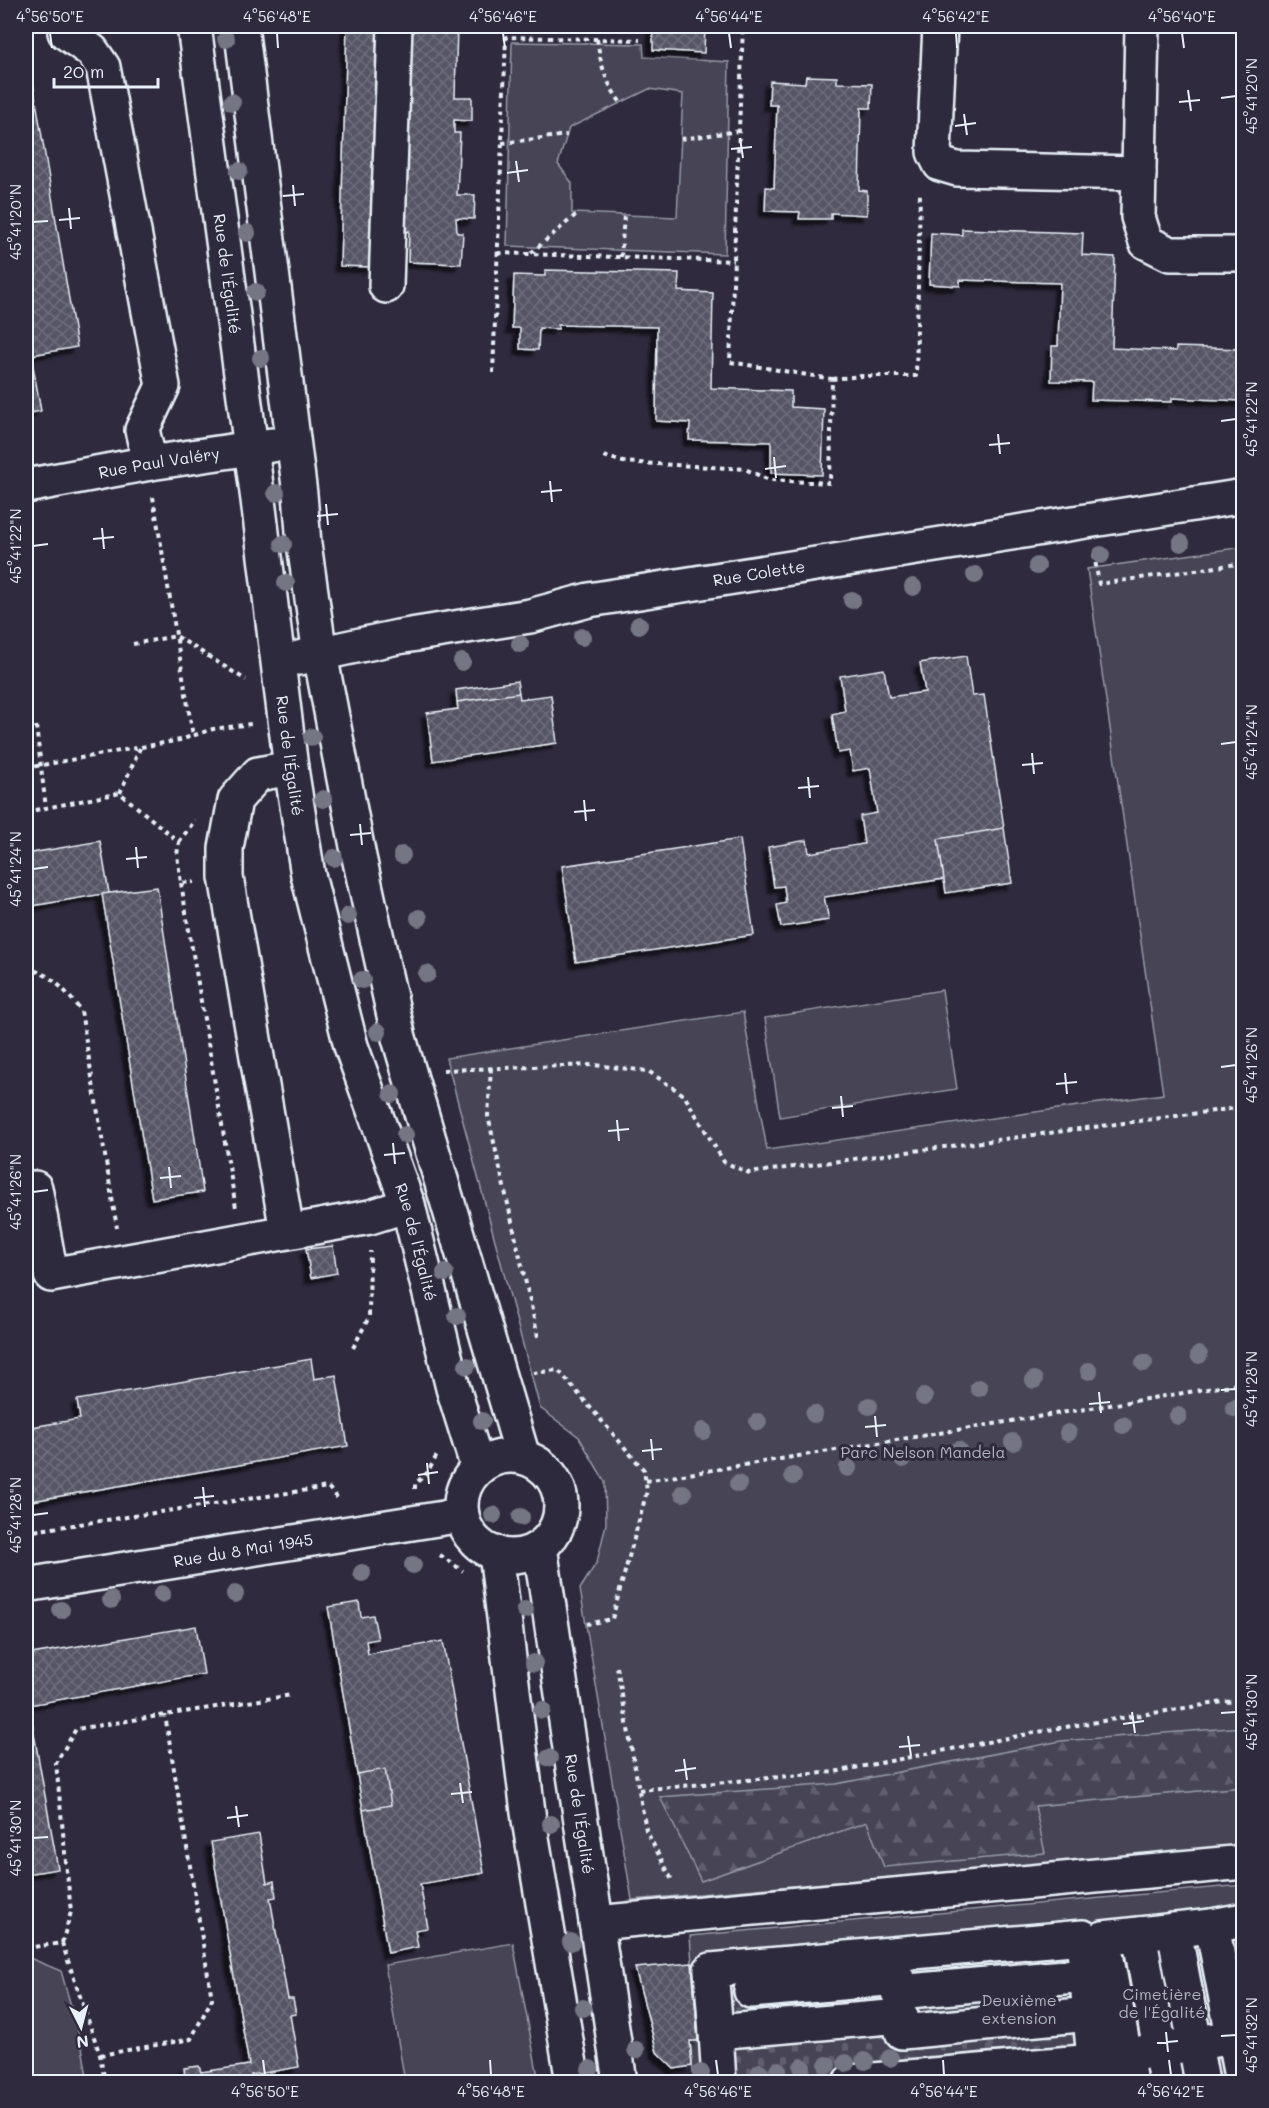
<svg xmlns="http://www.w3.org/2000/svg" width="1269" height="2108" font-family="Mali,sans-serif">
<style>
.green{fill:#464455;stroke:#979aa6;stroke-width:1.5;fill-rule:evenodd}
.forest{fill:url(#forest-firs);stroke:#979aa6;stroke-width:1.5}
.cemetery{fill:url(#cemetery-stones);stroke:#979aa6;stroke-width:1.5}
.building{fill:url(#building-cross-hatch);stroke:#e8f1f8;stroke-width:1.5;filter:url(#shadow)}
.lines{fill:none;stroke-linecap:round;stroke-linejoin:round}
.minor-casing{stroke:#e8f1f8;stroke-width:38}
.path{stroke:#e8f1f8;stroke-width:4;stroke-dasharray:4.5 4.5;stroke-linecap:butt}
.minor{stroke:#2f2a3d;stroke-width:33}
.tree{fill:#757684}
.ticks{fill:none;stroke:#e8f1f8;stroke-width:2}
.labels{text-anchor:middle;stroke-width:6;stroke-linejoin:round;paint-order:stroke}
.street-label{font-size:16px;fill:#e8f1f8;stroke:#2f2a3d}
.park-label{font-size:16px;fill:#afb4bf;stroke:#2f2a3d}
.neatline{fill:none;stroke:#e8f1f8;stroke-width:2}
.ticks-label{font-size:15px;text-anchor:middle;fill:#e8f1f8}
</style>
<defs>
<pattern id="forest-firs" width="22" height="20" patternUnits="userSpaceOnUse" patternTransform="scale(1.5)"><rect width="22" height="20" fill="#464455"/><path d="M5 1l3.5 6h-7zM16 11l3.5 6h-7z" fill="#615f6e"/></pattern>
<pattern id="cemetery-stones" width="16" height="16" patternUnits="userSpaceOnUse" patternTransform="scale(1.5)"><rect width="16" height="16" fill="#464455"/><path d="M2 7V4a2 2 0 0 1 4 0v3zM10 15v-3a2 2 0 0 1 4 0v3z" fill="#615f6e"/></pattern>
<pattern id="building-cross-hatch" width="8" height="8" patternUnits="userSpaceOnUse" patternTransform="scale(1.5)"><rect width="8" height="8" fill="#575565"/><path d="M0 0l8 8M0 8l8-8" fill="none" stroke="#6f6e7c"/></pattern>
<filter id="shadow"><feDropShadow dx="-5.5" dy="5.5" stdDeviation="1.5" flood-color="#0009"/></filter>
</defs>
<rect width="100%" height="100%" fill="#2f2a3d"/>
<filter id="ink" filterUnits="userSpaceOnUse"><feTurbulence type="fractalNoise" baseFrequency=".0167" numOctaves="2"/><feDisplacementMap in="SourceGraphic" scale="12" xChannelSelector="R" yChannelSelector="G"/><feConvolveMatrix kernelMatrix="1 2 1 2 8 2 1 2 1" color-interpolation-filters="sRGB"/></filter>
<g filter="url(#ink)">
<path class="green" d="M 512,42 L 643,44 L 644,57 L 729,62 L 725,254 L 507,246 ZM 649,89 L 683,94 L 677,217 L 572,213 L 572,183 L 558,164 L 569,128 Z
M 1243,547 L 1243,1846 L 632,1900 L 580,1589 L 597,1562 L 606,1524 L 605,1482 L 579,1437 L 540,1408 L 446,1058 L 743,1012 L 767,1150 L 1163,1094 L 1087,569 Z
M 942,990 L 957,1089 L 780,1117 L 765,1018 Z
M 1243,1885 L 1243,1916 L 692,1963 L 690,1936 Z
M 513,1943 L 539,2082 L 405,2082 L 385,1965 Z
M 32,1959 L 61,1971 L 81,2041 L 88,2082 L 26,2082 L 26,1960 Z"/>
<path class="forest" d="M 1243,1727 L 1243,1787 L 1035,1806 L 1045,1853 L 884,1867 L 867,1822 L 701,1881 L 660,1797 L 836,1784 L 1061,1741 Z"/>
<path class="cemetery" d="M 1243,1916 L 1243,2082 L 694,2082 L 690,2041 L 698,2040 L 692,1963 Z"/>
<path class="building" d="M 347,26 L 378,26 L 371,267 L 340,266 Z
M 404,26 L 457,26 L 455,97 L 472,97 L 472,121 L 454,120 L 454,133 L 460,133 L 457,195 L 475,195 L 474,219 L 456,218 L 457,233 L 463,233 L 461,264 L 408,262 L 409,231 L 405,232 L 407,132 Z
M 653,26 L 705,26 L 704,53 L 653,50 Z
M 26,41 L 77,347 L 26,356 Z
M 806,76 L 837,77 L 837,83 L 872,84 L 871,108 L 861,108 L 859,190 L 867,191 L 867,215 L 831,213 L 831,219 L 799,219 L 800,212 L 765,211 L 766,187 L 774,188 L 777,105 L 769,105 L 770,81 L 805,83 Z
M 962,229 L 1083,233 L 1082,255 L 1115,257 L 1112,348 L 1176,351 L 1176,347 L 1244,349 L 1244,401 L 1172,398 L 1172,402 L 1091,400 L 1092,382 L 1051,381 L 1052,346 L 1058,346 L 1060,283 L 960,280 L 960,286 L 929,284 L 931,233 L 962,235 Z
M 545,270 L 679,273 L 678,291 L 713,293 L 711,388 L 791,391 L 791,407 L 824,409 L 822,475 L 771,473 L 771,442 L 689,440 L 690,423 L 656,421 L 657,327 L 558,325 L 558,329 L 539,328 L 538,350 L 520,349 L 520,328 L 512,328 L 514,275 L 545,276 Z
M 31,355 L 41,411 L 26,414 L 26,356 Z
M 966,656 L 972,696 L 984,695 L 1004,828 L 938,839 L 944,879 L 824,897 L 829,920 L 781,927 L 777,905 L 786,903 L 784,886 L 774,887 L 768,847 L 807,840 L 809,853 L 864,844 L 860,816 L 877,813 L 870,768 L 853,771 L 850,751 L 838,753 L 832,714 L 845,711 L 840,676 L 884,669 L 889,697 L 925,692 L 920,663 Z
M 517,681 L 519,693 L 457,702 L 456,690 Z
M 519,693 L 520,699 L 551,695 L 557,743 L 433,761 L 427,713 L 458,709 L 457,702 Z
M 1004,828 L 1012,883 L 946,893 L 938,839 Z
M 740,839 L 754,935 L 576,962 L 562,866 Z
M 100,841 L 109,893 L 26,907 L 26,854 Z
M 157,887 L 203,1192 L 152,1199 L 102,894 Z
M 333,1246 L 337,1273 L 311,1278 L 306,1249 Z
M 311,1359 L 314,1379 L 336,1375 L 348,1446 L 26,1502 L 26,1428 L 80,1419 L 77,1400 Z
M 359,1602 L 361,1617 L 373,1615 L 378,1639 L 366,1641 L 368,1654 L 443,1641 L 484,1873 L 420,1884 L 428,1928 L 415,1930 L 418,1947 L 388,1953 L 363,1810 L 391,1805 L 385,1769 L 357,1774 L 328,1607 Z
M 196,1626 L 204,1674 L 29,1705 L 58,1869 L 26,1874 L 26,1655 Z
M 385,1769 L 391,1805 L 363,1810 L 357,1774 Z
M 259,1834 L 267,1883 L 274,1881 L 276,1897 L 270,1898 L 288,1999 L 293,1999 L 296,2014 L 290,2015 L 299,2067 L 251,2075 L 252,2082 L 157,2082 L 185,2078 L 184,2068 L 199,2066 L 201,2072 L 249,2065 L 211,1842 Z
M 692,1963 L 698,2041 L 690,2041 L 692,2066 L 674,2069 L 657,2052 L 635,1968 Z"/>
<g class="lines">
<g class="minor-casing">
<g id="minor">
<path id="s1" d="M 194,26 L 258,500 L 291,768 L 308,875 L 351,1046 L 408,1205 L 453,1388 L 478,1468"/>
<path d="M 241,26 L 300,494 L 304,544 L 320,654 L 359,857 L 399,1038 L 523,1457"/>
<path d="M 940,26 L 934,152 L 940,164 L 957,169 L 1139,173"/>
<path d="M 1142,26 L 1138,217 L 1146,242 L 1170,254 L 1244,254"/>
<path d="M 65,32 L 92,51 L 103,67 L 163,386 L 142,430 L 150,463"/>
<path d="M 386,286 L 395,26"/>
<path id="s2" d="M 26,486 L 150,463 L 272,445"/>
<path id="s3" d="M 299,658 L 398,637 L 530,616 L 589,600 L 1244,496"/>
<path d="M 35,1188 L 51,1275 L 370,1217 L 408,1205"/>
<path d="M 287,1231 L 226,877 L 226,848 L 235,800 L 258,774 L 291,768"/>
<circle cx="511" cy="1506" r="50"/>
<path id="s4" d="M 540,1547 L 620,2082"/>
<path d="M 496,1553 L 529,1820 L 573,2082"/>
<path id="s5" d="M 26,1585 L 462,1515"/>
<path d="M 596,1923 L 1244,1862"/>
<path d="M 1212,1926 L 1242,2082"/>
<path d="M 1174,1930 L 1202,2082"/>
<path d="M 1139,1934 L 1166,2082"/>
<path d="M 751,1991 L 897,1978"/>
<path d="M 898,1992 L 1086,1975"/>
<path d="M 901,2016 L 716,2032 L 711,1970 L 1083,1937 L 1096,2082"/>
<path d="M 716,2032 L 719,2082"/>
<path d="M 902,2032 L 1090,2014"/>
<path d="M 850,2082 L 1094,2061 L 1244,2035"/>
<path d="M 1130,2082 L 1103,1938 L 1212,1926 L 1244,1920"/>
</g>
</g>
<path class="path" d="M 597,39 C 601,66 605,81 621,103
M 681,139 L 739,131
M 502,143 L 567,135
M 498,253 L 734,261
M 531,253 L 578,213
M 621,257 L 624,215
M 493,373 L 506,37 L 640,40
M 832,379 L 862,376 L 916,376 L 920,192
M 604,456 L 623,462 L 745,469 L 769,480 L 830,483 L 832,379 L 730,362 L 743,26
M 153,497 L 193,736
M 1094,554 L 1099,584 L 1244,563
M 133,644 L 176,636 L 246,680
M 36,726 L 46,808
M 26,768 L 180,740 L 213,729 L 251,724
M 120,793 L 140,748
M 26,812 L 120,793 L 179,842 L 177,855 L 181,883 L 194,882
M 179,842 L 195,820
M 181,883 L 236,1208
M 26,968 C 52,974 65,990 81,1011 L 117,1228
M 491,1068 L 488,1116 L 539,1341
M 443,1070 L 593,1065 L 648,1071 L 684,1095 L 724,1162 L 749,1173 L 1244,1107
M 353,1348 L 369,1317 L 370,1251
M 533,1373 L 558,1370 L 644,1470 L 647,1491 L 612,1619 L 587,1624
M 646,1481 L 1244,1383
M 415,1489 L 415,1484 L 428,1472 L 438,1453
M 26,1532 L 328,1487 L 339,1500
M 440,1555 L 463,1571
M 617,1667 L 646,1830 L 673,1882
M 639,1790 L 834,1772 L 1059,1728 L 1223,1702 L 1244,1701
M 62,1943 L 71,1912 L 56,1763 L 76,1729 L 292,1695
M 26,1948 L 62,1943 L 100,2055 L 105,2082
M 100,2055 L 191,2039 L 212,1999 L 165,1715"/>
<use href="#minor" class="minor"/>
</g>
<g class="tree">
<circle cx="226" cy="39" r="9"/>
<circle cx="232" cy="102" r="9"/>
<circle cx="239" cy="171" r="9"/>
<circle cx="247" cy="233" r="9"/>
<circle cx="256" cy="292" r="9"/>
<circle cx="261" cy="358" r="9"/>
<circle cx="276" cy="493" r="9"/>
<circle cx="1181" cy="543" r="9"/>
<circle cx="283" cy="544" r="9"/>
<circle cx="1101" cy="555" r="9"/>
<circle cx="1037" cy="566" r="9"/>
<circle cx="975" cy="575" r="9"/>
<circle cx="286" cy="583" r="9"/>
<circle cx="913" cy="587" r="9"/>
<circle cx="852" cy="600" r="9"/>
<circle cx="639" cy="625" r="9"/>
<circle cx="582" cy="637" r="9"/>
<circle cx="520" cy="644" r="9"/>
<circle cx="462" cy="662" r="9"/>
<circle cx="312" cy="737" r="9"/>
<circle cx="323" cy="799" r="9"/>
<circle cx="402" cy="855" r="9"/>
<circle cx="334" cy="858" r="9"/>
<circle cx="348" cy="916" r="9"/>
<circle cx="419" cy="918" r="9"/>
<circle cx="427" cy="974" r="9"/>
<circle cx="362" cy="980" r="9"/>
<circle cx="378" cy="1032" r="9"/>
<circle cx="392" cy="1094" r="9"/>
<circle cx="405" cy="1135" r="9"/>
<circle cx="445" cy="1273" r="9"/>
<circle cx="457" cy="1316" r="9"/>
<circle cx="1199" cy="1355" r="9"/>
<circle cx="1144" cy="1363" r="9"/>
<circle cx="467" cy="1366" r="9"/>
<circle cx="1089" cy="1371" r="9"/>
<circle cx="1034" cy="1380" r="9"/>
<circle cx="979" cy="1388" r="9"/>
<circle cx="924" cy="1397" r="9"/>
<circle cx="869" cy="1406" r="9"/>
<circle cx="1234" cy="1408" r="9"/>
<circle cx="814" cy="1414" r="9"/>
<circle cx="1178" cy="1416" r="9"/>
<circle cx="482" cy="1421" r="9"/>
<circle cx="758" cy="1422" r="9"/>
<circle cx="1123" cy="1425" r="9"/>
<circle cx="703" cy="1431" r="9"/>
<circle cx="1068" cy="1433" r="9"/>
<circle cx="1013" cy="1442" r="9"/>
<circle cx="958" cy="1450" r="9"/>
<circle cx="903" cy="1459" r="9"/>
<circle cx="848" cy="1468" r="9"/>
<circle cx="793" cy="1476" r="9"/>
<circle cx="738" cy="1484" r="9"/>
<circle cx="683" cy="1493" r="9"/>
<circle cx="493" cy="1515" r="9"/>
<circle cx="521" cy="1517" r="9"/>
<circle cx="413" cy="1565" r="9"/>
<circle cx="362" cy="1573" r="9"/>
<circle cx="162" cy="1594" r="9"/>
<circle cx="235" cy="1594" r="9"/>
<circle cx="111" cy="1600" r="9"/>
<circle cx="61" cy="1610" r="9"/>
<circle cx="525" cy="1610" r="9"/>
<circle cx="534" cy="1663" r="9"/>
<circle cx="542" cy="1710" r="9"/>
<circle cx="549" cy="1758" r="9"/>
<circle cx="551" cy="1824" r="9"/>
<circle cx="571" cy="1942" r="9"/>
<circle cx="583" cy="2008" r="9"/>
<circle cx="636" cy="2050" r="9"/>
<circle cx="890" cy="2058" r="9"/>
<circle cx="865" cy="2061" r="9"/>
<circle cx="846" cy="2063" r="9"/>
<circle cx="827" cy="2065" r="9"/>
<circle cx="802" cy="2067" r="9"/>
<circle cx="590" cy="2069" r="9"/>
<circle cx="778" cy="2070" r="9"/>
<circle cx="760" cy="2072" r="9"/>
<circle cx="701" cy="2073" r="9"/>
</g>
</g>
<path class="ticks" d="M 50,33 L 52,48M 277,33 L 278,48M 503,33 L 505,48M 729,33 L 731,48M 956,33 L 957,48M 1182,33 L 1184,48M 1188,90 L 1191,111M 1221,98 L 1236,96M 1179,102 L 1200,100M 964,114 L 967,135M 955,126 L 976,123M 740,138 L 743,158M 731,149 L 752,147M 516,161 L 519,182M 507,173 L 528,170M 293,185 L 295,206M 283,196 L 304,194M 69,208 L 71,229M 59,220 L 80,218M 33,222 L 48,221M 1221,421 L 1236,419M 998,434 L 1000,454M 989,445 L 1010,443M 774,457 L 776,478M 765,469 L 786,466M 550,481 L 552,502M 541,492 L 562,490M 326,504 L 328,525M 317,516 L 338,514M 102,528 L 104,549M 93,539 L 114,537M 33,546 L 48,544M 1221,744 L 1236,742M 1032,753 L 1034,774M 1022,765 L 1043,763M 808,777 L 810,798M 798,788 L 819,786M 584,800 L 586,821M 574,812 L 595,810M 360,824 L 362,845M 350,835 L 371,833M 136,847 L 138,868M 126,859 L 147,857M 33,869 L 48,867M 1221,1067 L 1236,1065M 1065,1073 L 1067,1094M 1056,1084 L 1077,1082M 841,1096 L 843,1117M 832,1108 L 853,1106M 617,1120 L 619,1141M 608,1131 L 629,1129M 393,1143 L 395,1164M 384,1155 L 405,1153M 169,1167 L 171,1188M 160,1178 L 181,1176M 33,1192 L 48,1190M 1221,1390 L 1236,1389M 1099,1392 L 1101,1413M 1089,1404 L 1110,1402M 875,1416 L 877,1437M 865,1427 L 886,1425M 651,1439 L 653,1460M 642,1451 L 662,1449M 427,1463 L 429,1484M 418,1475 L 438,1472M 203,1487 L 205,1507M 194,1498 L 214,1496M 33,1515 L 48,1513M 1132,1712 L 1135,1733M 1221,1713 L 1236,1712M 1123,1724 L 1144,1721M 908,1736 L 911,1756M 899,1747 L 920,1745M 684,1759 L 687,1780M 675,1771 L 696,1768M 460,1783 L 463,1803M 451,1794 L 472,1792M 236,1806 L 239,1827M 227,1818 L 248,1815M 33,1838 L 48,1837M 1166,2032 L 1168,2052M 1221,2036 L 1236,2035M 1157,2043 L 1178,2041M 263,2060 L 265,2075M 490,2060 L 491,2075M 716,2060 L 718,2075M 943,2060 L 944,2075M 1169,2060 L 1171,2075"/>
<g class="labels">
<g class="street-label">
<text dy="6" stroke="none"><textPath href="#s1" startOffset="250">Rue de l'Égalité</textPath></text>
<text dy="6" stroke="none"><textPath href="#s2" startOffset="135">Rue Paul Valéry</textPath></text>
<text dy="6" stroke="none"><textPath href="#s3" startOffset="468">Rue Colette</textPath></text>
<text dy="6" stroke="none"><textPath href="#s1" startOffset="736">Rue de l'Égalité</textPath></text>
<text dy="6" stroke="none"><textPath href="#s1" startOffset="1240">Rue de l'Égalité</textPath></text>
<text dy="6" stroke="none"><textPath href="#s5" startOffset="220">Rue du 8 Mai 1945</textPath></text>
<text dy="6" stroke="none"><textPath href="#s4" startOffset="270">Rue de l'Égalité</textPath></text>
</g>
<g class="park-label">
<text x="923" y="1458">Parc Nelson Mandela</text>
<text x="1162" y="2000">Cimetière<tspan x="1162" dy="18">de l'Égalité</tspan></text>
<text x="1019" y="2006">Deuxième<tspan x="1019" dy="18">extension</tspan></text>
</g>
</g>
<rect width="1269" height="2108" fill="none" stroke="#2f2a3d" stroke-width="66"/>
<g transform="translate(81 2027) rotate(174)" stroke="#2f2a3d" stroke-width="4.5" paint-order="stroke">
<path d="M0-4.5L10 22L0 15L-10 22Z" fill="#e8f1f8"/>
<text y="-9" font-size="16" font-weight="bold" text-anchor="middle" fill="#e8f1f8">N</text>
</g>
<path d="M54 78v9h104v-9" fill="none" stroke="#e8f1f8" stroke-width="3"/>
<text x="63" y="78" font-size="18" fill="#e8f1f8" stroke="#2f2a3d" stroke-width="4.5" paint-order="stroke">20 m</text>
<rect x="33" y="33" width="1203" height="2042" class="neatline"/>
<g class="ticks-label">
<text x="50" y="22">4°56'50"E</text>
<text x="277" y="22">4°56'48"E</text>
<text x="503" y="22">4°56'46"E</text>
<text x="729" y="22">4°56'44"E</text>
<text x="956" y="22">4°56'42"E</text>
<text x="1182" y="22">4°56'40"E</text>
<text transform="translate(1252 96) rotate(-90)" y="5">45°41'20"N</text>
<text transform="translate(16 222) rotate(-90)" y="5">45°41'20"N</text>
<text transform="translate(1252 419) rotate(-90)" y="5">45°41'22"N</text>
<text transform="translate(16 546) rotate(-90)" y="5">45°41'22"N</text>
<text transform="translate(1252 742) rotate(-90)" y="5">45°41'24"N</text>
<text transform="translate(16 869) rotate(-90)" y="5">45°41'24"N</text>
<text transform="translate(1252 1065) rotate(-90)" y="5">45°41'26"N</text>
<text transform="translate(16 1192) rotate(-90)" y="5">45°41'26"N</text>
<text transform="translate(1252 1389) rotate(-90)" y="5">45°41'28"N</text>
<text transform="translate(16 1515) rotate(-90)" y="5">45°41'28"N</text>
<text transform="translate(1252 1712) rotate(-90)" y="5">45°41'30"N</text>
<text transform="translate(16 1838) rotate(-90)" y="5">45°41'30"N</text>
<text transform="translate(1252 2035) rotate(-90)" y="5">45°41'32"N</text>
<text x="265" y="2097">4°56'50"E</text>
<text x="491" y="2097">4°56'48"E</text>
<text x="718" y="2097">4°56'46"E</text>
<text x="944" y="2097">4°56'44"E</text>
<text x="1171" y="2097">4°56'42"E</text>
</g>
</svg>
